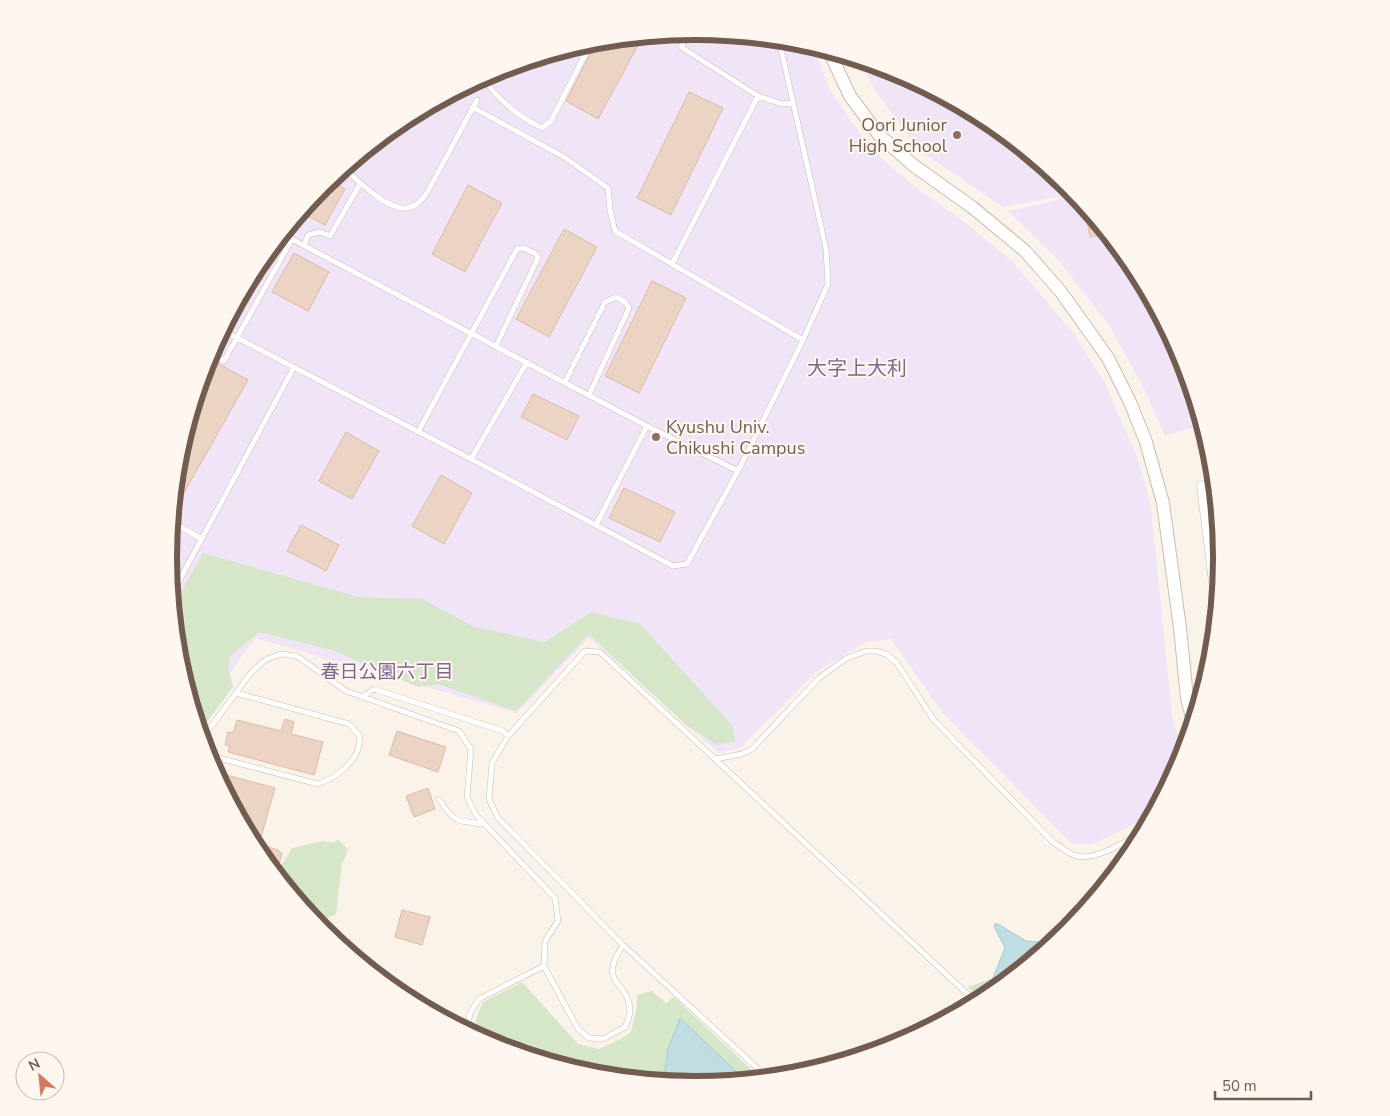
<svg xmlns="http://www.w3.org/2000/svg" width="1390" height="1116" font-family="'Nunito Sans','Noto Sans JP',sans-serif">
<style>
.education{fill:#f0e5f6}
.green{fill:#d5e6c9}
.water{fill:#bfdde2;stroke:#a7cbd2}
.building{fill:#ecd4c4;stroke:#ddbba6}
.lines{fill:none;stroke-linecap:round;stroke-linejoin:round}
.service-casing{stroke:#cbbcb0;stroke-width:6}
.minor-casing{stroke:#cbbcb0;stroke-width:11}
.tertiary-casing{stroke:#cbbcb0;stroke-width:14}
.service{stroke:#fff;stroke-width:5}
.minor{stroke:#fff;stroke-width:10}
.tertiary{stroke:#fff;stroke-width:12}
.education-dot{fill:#8d6e63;stroke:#fdf7ef;stroke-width:2}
.labels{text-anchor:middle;stroke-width:4;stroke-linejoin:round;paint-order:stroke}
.education-label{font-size:18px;fill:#785e54;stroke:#fdf7ef;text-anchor:end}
.neighbourhood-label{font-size:19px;fill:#80678d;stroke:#fdf7ef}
.quarter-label{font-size:20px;fill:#80678d;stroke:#fdf7ef}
.rim{fill:none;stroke:#715c4f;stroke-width:6}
</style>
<rect width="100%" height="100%" fill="#faf3e9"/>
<path class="education" d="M 695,31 L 798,41 L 814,46 L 829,88 L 865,141 L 890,166 L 922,192 L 959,218 L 1012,261 L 1074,334 L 1105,383 L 1139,462 L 1151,507 L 1172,716 L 1183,756 L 1152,815 L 1093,844 L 1072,844 L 942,712 L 891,639 L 866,642 L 816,672 L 740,748 L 719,753 L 589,638 L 517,713 L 255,638 L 196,720 L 178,660 L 168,558 L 178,455 L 208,356 L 257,265 L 323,185 L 403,120 L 494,71 L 593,41 Z
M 860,60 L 897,71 L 988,120 L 1051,172 L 1057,197 L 1003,207 L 919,150 L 874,89 Z
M 1054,174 L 1068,186 L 1133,266 L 1182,357 L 1202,424 L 1165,436 L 1145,391 L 1111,328 L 1059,261 L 1008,211 L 1059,200 Z"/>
<path class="green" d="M 203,553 L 358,597 L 422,599 L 474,627 L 545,642 L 591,612 L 640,624 L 732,725 L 735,741 L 717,745 L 687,726 L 589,634 L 516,711 L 438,684 L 418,687 L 332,650 L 259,632 L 231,655 L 228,666 L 233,687 L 200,731 L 178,660 L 173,607 Z
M 338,839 L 348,850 L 342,864 L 336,914 L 321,921 L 315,921 L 276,874 L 292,848 L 323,841 L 334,843 Z
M 993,978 L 999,987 L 981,1000 L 968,987 Z
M 522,982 L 578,1044 L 599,1049 L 621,1039 L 631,1032 L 637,1007 L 637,995 L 652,991 L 666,1003 L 674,997 L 760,1078 L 745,1080 L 680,1019 L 668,1049 L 664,1077 L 638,1079 L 592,1075 L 493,1045 L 479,1037 L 476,1019 L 483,1002 Z"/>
<path class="water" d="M 996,923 L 1026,941 L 1040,942 L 1047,948 L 999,987 L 993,978 L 1005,948 L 994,926 Z
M 680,1018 L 745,1080 L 695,1085 L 638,1079 L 664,1077 L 668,1049 Z"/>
<path class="building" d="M 643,36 L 598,119 L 566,101 L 597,41 Z
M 689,92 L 723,108 L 671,215 L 637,198 Z
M 329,180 L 345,189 L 325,225 L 301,212 L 323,185 Z
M 468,185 L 502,203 L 465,272 L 432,254 Z
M 1084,206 L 1107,234 L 1090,237 Z
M 564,229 L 597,247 L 549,337 L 516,319 Z
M 294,253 L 329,272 L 308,311 L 272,292 Z
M 652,281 L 686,298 L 639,393 L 605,376 Z
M 208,358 L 248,380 L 173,512 L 178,455 Z
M 533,394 L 579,416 L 567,440 L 521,417 Z
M 346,432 L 379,451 L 352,499 L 319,481 Z
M 441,475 L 472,493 L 444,544 L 412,526 Z
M 624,488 L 675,512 L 660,542 L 609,518 Z
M 301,525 L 339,545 L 326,571 L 287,551 Z
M 285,719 L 294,722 L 291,734 L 323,742 L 314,775 L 228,752 L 230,746 L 225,745 L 228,732 L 233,733 L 237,720 L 281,731 Z
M 397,731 L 446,747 L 438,772 L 389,755 Z
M 223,774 L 275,788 L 259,844 L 278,850 L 282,854 L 276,874 L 257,850 L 220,782 Z
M 428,788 L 435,809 L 414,817 L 406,796 Z
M 402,910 L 430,917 L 422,945 L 395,937 Z"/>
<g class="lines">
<g class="service-casing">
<path id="service" d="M 689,32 L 681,47 L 758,96 L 782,104 L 792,103
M 483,77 C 497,100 518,116 542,128 L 551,121 L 592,41
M 472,107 L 564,157 L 608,188 L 610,210 L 615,231 L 803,340
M 344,168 C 357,180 388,211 407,208 C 417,207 423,199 428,191 L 477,100
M 282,234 L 647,426 L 738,471
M 304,246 L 308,235 L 320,232 L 330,236 L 360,184
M 672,264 L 758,96
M 222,330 L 471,459 L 673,566 L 687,564 L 738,471 L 803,340 L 828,284 L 826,249 L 779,40
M 210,353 L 224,361 L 292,239
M 565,382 L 605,302 L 616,297 L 625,302 L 629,308 L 589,395
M 418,432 L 517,249 L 524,248 L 536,254 L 538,258 L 496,346
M 471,459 L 527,362
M 172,522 L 202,539
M 596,525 L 647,426
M 172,594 L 294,367
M 363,697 L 374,689 L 503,731 L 508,736
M 202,739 L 250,674 L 265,660 L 281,654 L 297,656 L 346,691 L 459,731 L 471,749 L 467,797 L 476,815 L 555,898 L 558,921 L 545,941 L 544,966
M 207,755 L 318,784 C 333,779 350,767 357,752 C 359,748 359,741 360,736 L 349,724 L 236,693
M 715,759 L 742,754 L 752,749 L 819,678 L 845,659 L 866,651 L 875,651 L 886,654 L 897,663 L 933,719 L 1053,842 C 1061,847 1068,854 1077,856 C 1096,861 1126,841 1143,832
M 439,799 C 454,823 457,821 484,824
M 623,945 L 498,818 L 489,799 L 492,763 L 508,736 L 585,651 L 600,652 L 976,1002
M 467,1031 L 470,1013 L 479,999 L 544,966 L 578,1029 L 589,1038 L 603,1039 L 625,1027 C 627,1022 630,1016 630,1011 C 629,979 596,986 623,945 L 768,1078"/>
</g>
<g class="minor-casing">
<path id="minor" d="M 1202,486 L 1217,606"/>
</g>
<g class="tertiary-casing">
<path id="tertiary" d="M 829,51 L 850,96 L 879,135 L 913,165 L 972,207 L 1025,251 L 1061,292 L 1108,358 L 1130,402 L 1146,442 L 1163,503 L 1180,628 L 1187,698 L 1193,721"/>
</g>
<use href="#service" class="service"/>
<use href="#minor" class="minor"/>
<use href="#tertiary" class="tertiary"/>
</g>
<g class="education-dot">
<circle cx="957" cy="135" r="5"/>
<circle cx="656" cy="437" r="5"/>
</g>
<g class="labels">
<g class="education-label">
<text x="947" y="131">Oori Junior<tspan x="947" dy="21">High School</tspan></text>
<text x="666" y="433" text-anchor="start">Kyushu Univ.<tspan x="666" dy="21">Chikushi Campus</tspan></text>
</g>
<g class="neighbourhood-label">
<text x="387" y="678">春日公園六丁目</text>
</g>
<g class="quarter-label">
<text x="857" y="375">大字上大利</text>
</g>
</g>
<path d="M0 0H1390V1116H0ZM177 558a518 518 0 1 1 1036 0a518 518 0 1 1-1036 0Z" fill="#fdf7ef" fill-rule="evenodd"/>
<path class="rim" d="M177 558a518 518 0 1 1 1036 0a518 518 0 1 1-1036 0Z"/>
<g transform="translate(40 1076) rotate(333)"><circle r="24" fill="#fdf7ef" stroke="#c5b9af"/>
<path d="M0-4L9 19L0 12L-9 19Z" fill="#d5785d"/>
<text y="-8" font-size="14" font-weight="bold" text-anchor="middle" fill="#715c4f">N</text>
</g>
<path d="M1215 1091v8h96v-8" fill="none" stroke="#715c4f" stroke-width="2.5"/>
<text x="1222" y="1091" font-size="15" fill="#715c4f" stroke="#fdf7ef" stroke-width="4" paint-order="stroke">50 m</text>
</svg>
